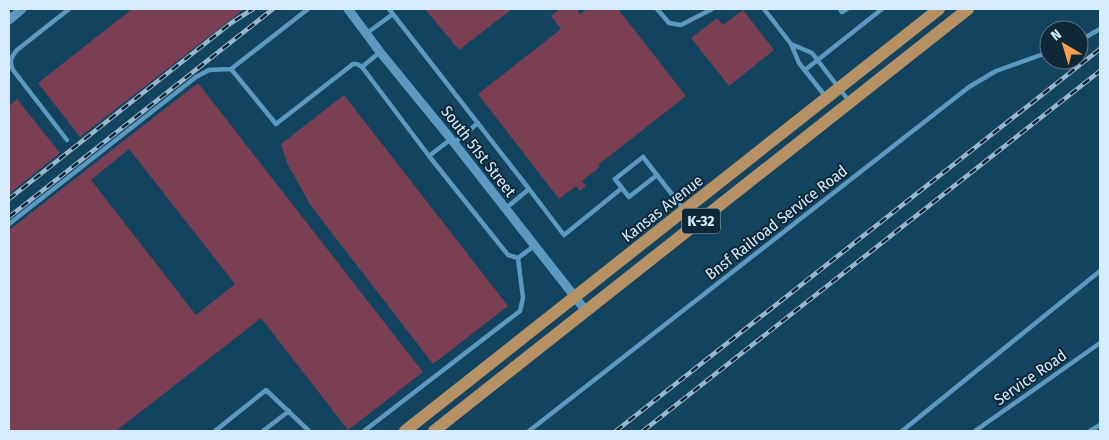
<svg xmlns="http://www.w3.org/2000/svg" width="1109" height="440" font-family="'Fira Sans Condensed',sans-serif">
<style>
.building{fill:#7b3f54;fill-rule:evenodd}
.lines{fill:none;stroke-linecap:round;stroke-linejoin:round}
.service{stroke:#5b99c0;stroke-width:4.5}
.minor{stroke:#5b99c0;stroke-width:9}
.primary{stroke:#b69164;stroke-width:12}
.rail-casing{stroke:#98b7cc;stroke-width:4.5}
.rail{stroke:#0e2838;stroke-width:2.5;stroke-dasharray:8;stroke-linecap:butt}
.labels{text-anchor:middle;stroke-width:4;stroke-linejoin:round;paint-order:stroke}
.shield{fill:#0e2838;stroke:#99b1c2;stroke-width:1}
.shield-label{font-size:15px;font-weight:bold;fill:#d4ecfd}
.street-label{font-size:16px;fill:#d4ecfd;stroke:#0e2838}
</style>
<rect width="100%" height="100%" fill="#12435f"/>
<path class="building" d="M 132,9 L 244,9 L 80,137 L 38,83 Z
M 425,9 L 512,9 L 459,50 Z
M 560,9 L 577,9 L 580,14 L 587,9 L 618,9 L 686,96 L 598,165 L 600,167 L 582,181 L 586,186 L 580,191 L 576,186 L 559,199 L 478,94 L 561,29 L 551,16 Z
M 743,10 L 774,50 L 729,86 L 691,38 L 717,18 L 723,25 Z
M 198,83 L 423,372 L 348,430 L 261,318 L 116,431 L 9,431 L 9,230 ZM 129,149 L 235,284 L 196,315 L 91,180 Z
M 344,95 L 508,306 L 433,364 L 311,206 L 287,163 L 281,144 Z
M 17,99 L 60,153 L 9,194 L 9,106 Z"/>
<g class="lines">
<path class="service" d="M 308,9 L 231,69 L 276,124 L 353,64 L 357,64 L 362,67 L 380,52
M 389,9 L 529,189
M 657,9 L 669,23 L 681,25 L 712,9
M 764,9 L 791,44 L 799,63 L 826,97
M 840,9 L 842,12 L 847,9
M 367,33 L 393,14
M 1079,41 L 1100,29
M 791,44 L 812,53 L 849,101
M 362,67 L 429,156
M 805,70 L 882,9
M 451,139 L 429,156 L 508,255 L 518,258 L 534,246
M 67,140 L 13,70 C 9,61 11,57 17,50 L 69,9
M 454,143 L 478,123
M 657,175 L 629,197 L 615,179 L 643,157 L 695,224
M 505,209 L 529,189 L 564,235 L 622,188
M 9,224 L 196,77 L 209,70 L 231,69
M 215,431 L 266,390 L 309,431
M 263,431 L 289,411
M 364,431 L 520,311 L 523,298 L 518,258
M 529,431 L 969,87 L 996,71 L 1049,52
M 902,431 L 1100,271
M 975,431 L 1100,343
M 1090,431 L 1100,425"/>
<path class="minor" d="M 348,9 L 380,52 L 451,139 L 586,311
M 9,20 L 22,9"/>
<path class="primary" d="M 405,431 L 939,9
M 434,431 L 968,9"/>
<g class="rail-casing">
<path id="rail" d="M 9,199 L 231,23 L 253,9
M 9,217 L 273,9
M 616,431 L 1100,49
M 643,431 L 1100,71"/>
</g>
<use href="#rail" class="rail"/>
</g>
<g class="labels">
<rect class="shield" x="682" y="208.5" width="38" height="25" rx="4"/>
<g class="shield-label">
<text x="701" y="226">K-32</text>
</g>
<g class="street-label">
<text transform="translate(479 151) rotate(52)" y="6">South 51st Street</text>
<text transform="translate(662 208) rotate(-38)" y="6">Kansas Avenue</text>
<text transform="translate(776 222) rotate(-38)" y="6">Bnsf Railroad Service Road</text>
<text transform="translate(1030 377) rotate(-35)" y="6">Service Road</text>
</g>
</g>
<rect width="1109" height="440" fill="none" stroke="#d4ecfd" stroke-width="20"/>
<g transform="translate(1064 45) rotate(322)"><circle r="24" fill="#0e2838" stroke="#5d7687"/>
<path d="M0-4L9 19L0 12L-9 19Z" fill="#fb9e50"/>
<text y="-8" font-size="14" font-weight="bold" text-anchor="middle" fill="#d4ecfd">N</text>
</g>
</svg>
